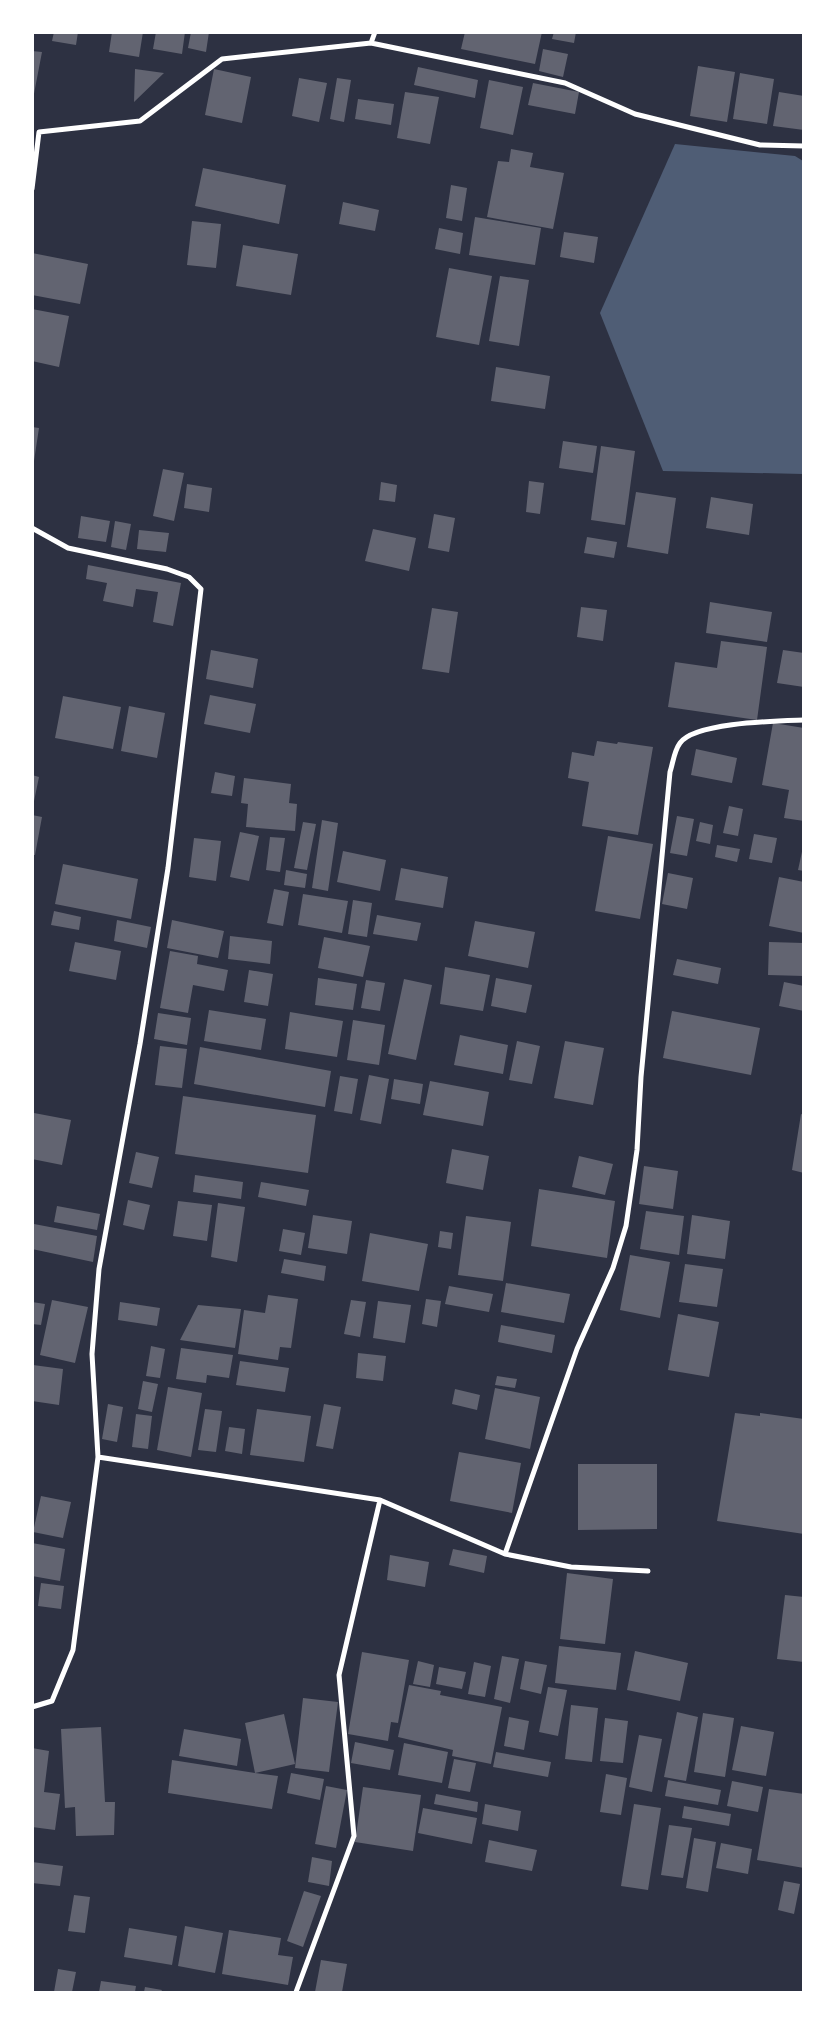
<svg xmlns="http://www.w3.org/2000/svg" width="836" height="2025" font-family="'Noto Sans',sans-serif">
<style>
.water{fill:#4f5d75}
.building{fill:#626471}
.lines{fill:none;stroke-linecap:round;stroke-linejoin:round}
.minor{stroke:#fff;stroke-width:5}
</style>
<rect width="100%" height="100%" fill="#2d3142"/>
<path class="water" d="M 675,144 L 795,156 L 803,161 L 803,474 L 663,471 L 600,313 Z"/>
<path class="building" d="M 54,32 L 78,32 L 76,45 L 52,41 Z
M 112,32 L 143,32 L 139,57 L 109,52 Z
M 156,32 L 185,32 L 182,54 L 153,49 Z
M 191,32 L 209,32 L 206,52 L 188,48 Z
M 465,32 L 542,32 L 535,64 L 461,49 Z
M 554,32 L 576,32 L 574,43 L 552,39 Z
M 543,49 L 568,54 L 563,77 L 539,71 Z
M 32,51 L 42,52 L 33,99 L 32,99 Z
M 698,66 L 735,72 L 727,122 L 690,116 Z
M 418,67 L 478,80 L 475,98 L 414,85 Z
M 135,69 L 164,73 L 134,102 Z
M 214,69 L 251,77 L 242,123 L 205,115 Z
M 740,73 L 774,79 L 767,124 L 733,119 Z
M 299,78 L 327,83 L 319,122 L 292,116 Z
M 337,78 L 351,80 L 344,122 L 330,119 Z
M 489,80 L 523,87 L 513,135 L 480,128 Z
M 533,83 L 579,92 L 575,114 L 528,105 Z
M 405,92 L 439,97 L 430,144 L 397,138 Z
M 779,92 L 804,96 L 804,130 L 773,126 Z
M 358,99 L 394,104 L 391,125 L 355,119 Z
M 511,149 L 533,153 L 530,167 L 564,173 L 553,229 L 487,217 L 498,161 L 509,162 Z
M 203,168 L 286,185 L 279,224 L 195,206 Z
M 451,185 L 467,188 L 462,221 L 446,218 Z
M 343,202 L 379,210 L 375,231 L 339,224 Z
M 475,217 L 541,228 L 535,265 L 469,255 Z
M 192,221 L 221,224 L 216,268 L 187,265 Z
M 439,228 L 463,233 L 460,254 L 435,249 Z
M 564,232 L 598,237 L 594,263 L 560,257 Z
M 243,245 L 298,254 L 291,295 L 236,286 Z
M 32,253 L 88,264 L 80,304 L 32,295 Z
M 449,268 L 492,276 L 479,345 L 436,337 Z
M 500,276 L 529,280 L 519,346 L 489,341 Z
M 32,309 L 69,316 L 59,367 L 32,361 Z
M 496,367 L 550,376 L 545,409 L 491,401 Z
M 32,427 L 39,428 L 34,461 L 32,461 Z
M 563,441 L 597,446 L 593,473 L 559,468 Z
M 601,446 L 635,451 L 625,525 L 591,520 Z
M 163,469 L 184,473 L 174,521 L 153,516 Z
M 529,481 L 544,483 L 540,514 L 526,512 Z
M 381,482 L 397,485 L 395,502 L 379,500 Z
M 187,484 L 212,488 L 209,512 L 184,508 Z
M 636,492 L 676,498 L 668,554 L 627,547 Z
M 711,497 L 753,504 L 749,535 L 706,528 Z
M 434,514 L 455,518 L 449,552 L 428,548 Z
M 81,516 L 110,521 L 106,542 L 78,538 Z
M 115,521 L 131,524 L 126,550 L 111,547 Z
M 373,529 L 416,538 L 409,571 L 365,561 Z
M 139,530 L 169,533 L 166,552 L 137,549 Z
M 587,537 L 617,542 L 614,558 L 584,553 Z
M 88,565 L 181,583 L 173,626 L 153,622 L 158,592 L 136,589 L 133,607 L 103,601 L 107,583 L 86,579 Z
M 710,602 L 772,612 L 767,642 L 706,633 Z
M 581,607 L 607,610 L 603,641 L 577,637 Z
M 432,608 L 458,612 L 449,673 L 422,669 Z
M 721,641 L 767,647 L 757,720 L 668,707 L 675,662 L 717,668 Z
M 211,650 L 258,659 L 253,688 L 206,679 Z
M 783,650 L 804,653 L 804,687 L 777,683 Z
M 210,695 L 256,704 L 250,733 L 204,724 Z
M 63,696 L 121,707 L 113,749 L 55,738 Z
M 129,706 L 165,713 L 157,758 L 121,751 Z
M 773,723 L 804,728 L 804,821 L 784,818 L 789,790 L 762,785 Z
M 597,741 L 617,744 L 618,742 L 653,747 L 638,835 L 582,826 L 589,782 L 568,778 L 572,752 L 594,756 Z
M 696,749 L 737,758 L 732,783 L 691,775 Z
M 215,772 L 235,776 L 232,796 L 211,793 Z
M 32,775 L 39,777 L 33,806 L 32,806 Z
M 244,778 L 291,784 L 289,803 L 297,804 L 295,831 L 246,827 L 248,804 L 241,803 Z
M 729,806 L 743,809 L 738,836 L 723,833 Z
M 32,815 L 42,817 L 35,855 L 32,855 Z
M 677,816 L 694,819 L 687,856 L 670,853 Z
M 322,820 L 338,823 L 328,891 L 312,888 Z
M 303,822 L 316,824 L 307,870 L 294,868 Z
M 700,822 L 713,825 L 710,844 L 696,841 Z
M 240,832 L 259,836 L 249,881 L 230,877 Z
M 754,834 L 777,838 L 772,863 L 749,859 Z
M 608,836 L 653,844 L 640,919 L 595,911 Z
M 270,837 L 285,838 L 280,872 L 266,870 Z
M 194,838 L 221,841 L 216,881 L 189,877 Z
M 717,845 L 740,849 L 737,862 L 715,857 Z
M 803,847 L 804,847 L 804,871 L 798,870 Z
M 343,851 L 386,860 L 380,891 L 337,882 Z
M 63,864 L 138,879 L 131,919 L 55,904 Z
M 401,868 L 448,877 L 443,908 L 395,900 Z
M 286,870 L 307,874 L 305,888 L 284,885 Z
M 668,873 L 693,878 L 687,909 L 662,904 Z
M 779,877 L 804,882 L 804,933 L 769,926 Z
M 274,889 L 289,892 L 283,926 L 267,923 Z
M 303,894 L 348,901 L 342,933 L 298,925 Z
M 353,900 L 372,903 L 367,937 L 348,934 Z
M 54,911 L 81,917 L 79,930 L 51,925 Z
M 377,915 L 421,923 L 417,941 L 373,934 Z
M 117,920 L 151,927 L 147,948 L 114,941 Z
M 172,920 L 224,931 L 218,958 L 167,948 Z
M 475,921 L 535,932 L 528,968 L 468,956 Z
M 230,936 L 272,941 L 270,964 L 228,959 Z
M 324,937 L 370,946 L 363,977 L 318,968 Z
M 75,942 L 121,951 L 116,980 L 69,971 Z
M 769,942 L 804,943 L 804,976 L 768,975 Z
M 170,951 L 198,956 L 197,964 L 228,970 L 224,991 L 193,985 L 188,1013 L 160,1008 Z
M 677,959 L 721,968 L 718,984 L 673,975 Z
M 445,967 L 490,975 L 483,1011 L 440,1004 Z
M 249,970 L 273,974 L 268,1006 L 244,1002 Z
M 318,978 L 357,984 L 353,1010 L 315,1005 Z
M 496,978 L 532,985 L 526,1013 L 491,1006 Z
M 404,979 L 432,985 L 416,1060 L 388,1054 Z
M 366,980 L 385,983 L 380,1011 L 361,1008 Z
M 784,982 L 804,986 L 804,1011 L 779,1006 Z
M 209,1010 L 266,1019 L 261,1050 L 204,1041 Z
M 672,1011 L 760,1028 L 751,1075 L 663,1058 Z
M 290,1012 L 343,1021 L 337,1057 L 285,1049 Z
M 158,1013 L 191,1018 L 187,1045 L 154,1039 Z
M 353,1020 L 385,1025 L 379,1065 L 347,1060 Z
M 460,1035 L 508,1045 L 503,1074 L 454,1065 Z
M 517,1041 L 540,1046 L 532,1084 L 509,1080 Z
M 565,1041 L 604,1048 L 593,1105 L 554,1098 Z
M 160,1046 L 187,1049 L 182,1088 L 155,1085 Z
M 200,1047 L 331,1071 L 325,1107 L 194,1084 Z
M 369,1075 L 389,1079 L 381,1124 L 360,1120 Z
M 340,1076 L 358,1079 L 352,1114 L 334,1111 Z
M 394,1079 L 423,1084 L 420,1104 L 391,1099 Z
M 430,1081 L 489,1092 L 483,1126 L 423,1115 Z
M 183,1096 L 316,1115 L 308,1173 L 175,1154 Z
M 34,1113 L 71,1120 L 62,1165 L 32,1159 Z
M 801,1114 L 804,1115 L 804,1173 L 792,1170 Z
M 452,1149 L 489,1156 L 483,1190 L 446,1183 Z
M 136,1152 L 159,1157 L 152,1188 L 129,1183 Z
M 579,1156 L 613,1164 L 605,1195 L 572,1187 Z
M 644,1166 L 678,1171 L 673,1209 L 639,1204 Z
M 195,1175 L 243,1182 L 241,1199 L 193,1192 Z
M 261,1182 L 309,1190 L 306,1206 L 258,1197 Z
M 539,1189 L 615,1201 L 607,1258 L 531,1246 Z
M 128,1200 L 150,1205 L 144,1230 L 123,1225 Z
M 178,1201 L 212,1205 L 207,1241 L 173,1236 Z
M 218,1203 L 245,1207 L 237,1262 L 211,1257 Z
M 57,1206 L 100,1214 L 97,1230 L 54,1222 Z
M 646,1211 L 684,1216 L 679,1255 L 640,1249 Z
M 313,1215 L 352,1221 L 347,1254 L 308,1248 Z
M 692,1215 L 730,1221 L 725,1259 L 687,1254 Z
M 466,1216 L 511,1222 L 503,1281 L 458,1275 Z
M 34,1224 L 97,1236 L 93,1262 L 32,1249 Z
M 283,1229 L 305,1233 L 301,1255 L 279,1251 Z
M 440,1231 L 453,1233 L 451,1249 L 438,1247 Z
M 370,1233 L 428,1244 L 419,1291 L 362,1281 Z
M 630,1255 L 670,1262 L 660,1318 L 620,1310 Z
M 284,1259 L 326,1266 L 324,1281 L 281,1273 Z
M 685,1264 L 723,1269 L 717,1307 L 679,1302 Z
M 506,1283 L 570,1294 L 564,1323 L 501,1312 Z
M 449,1286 L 493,1294 L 489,1312 L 445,1304 Z
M 268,1295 L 298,1299 L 291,1348 L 280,1347 L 278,1360 L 238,1354 L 244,1310 L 265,1313 Z
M 426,1299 L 441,1301 L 437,1327 L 422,1324 Z
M 52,1300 L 88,1307 L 75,1363 L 40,1355 Z
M 351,1300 L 366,1302 L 360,1337 L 344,1334 Z
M 378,1301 L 411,1305 L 405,1343 L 373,1338 Z
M 32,1302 L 45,1304 L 41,1325 L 32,1324 Z
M 120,1302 L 160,1308 L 157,1326 L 118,1320 Z
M 198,1305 L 241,1309 L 235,1348 L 180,1340 Z
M 678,1314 L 719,1322 L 709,1377 L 668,1370 Z
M 501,1325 L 555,1335 L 552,1353 L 498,1342 Z
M 151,1346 L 165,1349 L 160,1378 L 146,1376 Z
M 181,1348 L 233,1355 L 229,1378 L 207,1375 L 206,1383 L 176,1379 Z
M 358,1353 L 386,1356 L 383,1381 L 356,1378 Z
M 240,1361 L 289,1368 L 285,1392 L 236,1385 Z
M 33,1365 L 63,1369 L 59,1405 L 32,1401 Z
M 497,1376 L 517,1379 L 515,1388 L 495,1385 Z
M 143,1381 L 158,1384 L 152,1412 L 138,1409 Z
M 168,1387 L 202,1393 L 191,1457 L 157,1450 Z
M 495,1388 L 540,1397 L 530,1449 L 485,1439 Z
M 455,1389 L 480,1395 L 477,1410 L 452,1404 Z
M 108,1404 L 123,1407 L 117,1442 L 102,1439 Z
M 324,1404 L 341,1407 L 333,1449 L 316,1446 Z
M 205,1409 L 222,1411 L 216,1452 L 198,1450 Z
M 257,1409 L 311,1416 L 304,1462 L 250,1455 Z
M 735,1413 L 760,1416 L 760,1413 L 804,1419 L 804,1534 L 717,1521 Z
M 136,1414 L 152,1416 L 148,1449 L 132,1447 Z
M 229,1427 L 245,1429 L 242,1454 L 225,1451 Z
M 459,1452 L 521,1463 L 512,1513 L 450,1501 Z
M 578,1464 L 657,1464 L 657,1529 L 578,1530 Z
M 41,1496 L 71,1502 L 63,1538 L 33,1532 Z
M 32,1543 L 65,1549 L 60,1581 L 32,1576 Z
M 453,1549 L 487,1556 L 484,1573 L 449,1565 Z
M 390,1555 L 429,1562 L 425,1587 L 387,1580 Z
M 567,1573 L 613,1579 L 605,1644 L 560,1639 Z
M 41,1583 L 64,1586 L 61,1609 L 38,1606 Z
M 785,1595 L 804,1597 L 804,1662 L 777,1659 Z
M 559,1646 L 621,1653 L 616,1690 L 555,1683 Z
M 635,1651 L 688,1663 L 680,1701 L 627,1690 Z
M 362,1652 L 409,1660 L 398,1723 L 391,1722 L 388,1741 L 348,1734 Z
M 502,1656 L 519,1659 L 510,1703 L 494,1699 Z
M 418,1661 L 434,1665 L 430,1687 L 413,1684 Z
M 525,1661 L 547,1665 L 541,1694 L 520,1689 Z
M 474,1662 L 491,1666 L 485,1697 L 468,1694 Z
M 439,1667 L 466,1672 L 462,1689 L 436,1684 Z
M 409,1685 L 441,1691 L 440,1695 L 502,1707 L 491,1764 L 452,1756 L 453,1750 L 398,1737 Z
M 548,1687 L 567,1690 L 558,1736 L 539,1732 Z
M 303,1698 L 338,1702 L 329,1772 L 295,1768 Z
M 571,1705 L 598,1708 L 592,1762 L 565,1759 Z
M 677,1712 L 698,1717 L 686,1781 L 664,1777 Z
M 703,1713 L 734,1718 L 725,1777 L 694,1772 Z
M 284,1714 L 295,1764 L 255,1773 L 278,1776 L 272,1809 L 168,1793 L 172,1760 L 255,1773 L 245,1723 Z
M 509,1717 L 529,1721 L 524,1750 L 504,1746 Z
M 605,1718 L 628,1721 L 623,1763 L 600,1761 Z
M 741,1726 L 774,1732 L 766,1776 L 732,1770 Z
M 101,1727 L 105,1802 L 115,1802 L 114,1835 L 76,1836 L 75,1807 L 65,1808 L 61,1729 Z
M 184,1729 L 241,1739 L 237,1766 L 179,1756 Z
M 639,1735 L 662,1739 L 652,1792 L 629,1787 Z
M 355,1742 L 394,1750 L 390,1770 L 351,1763 Z
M 404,1743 L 448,1752 L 442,1783 L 398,1775 Z
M 32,1748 L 49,1751 L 44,1792 L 60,1794 L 55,1830 L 32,1827 Z
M 496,1752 L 551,1762 L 548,1777 L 493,1767 Z
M 454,1759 L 476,1763 L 470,1792 L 448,1788 Z
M 291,1773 L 324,1779 L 320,1800 L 287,1793 Z
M 606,1774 L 627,1778 L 621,1815 L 600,1812 Z
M 668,1780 L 721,1790 L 718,1805 L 665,1796 Z
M 732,1781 L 763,1787 L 758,1812 L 727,1806 Z
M 326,1786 L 347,1790 L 336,1848 L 315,1844 Z
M 363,1787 L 421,1795 L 413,1851 L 355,1842 Z
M 769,1789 L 804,1794 L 804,1868 L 757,1860 Z
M 436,1794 L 478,1802 L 477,1812 L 434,1804 Z
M 485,1804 L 521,1811 L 518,1831 L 482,1824 Z
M 634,1804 L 661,1808 L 648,1890 L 621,1886 Z
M 684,1806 L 731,1814 L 729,1826 L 682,1818 Z
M 423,1808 L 477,1818 L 472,1844 L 418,1833 Z
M 669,1825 L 692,1828 L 683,1878 L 661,1875 Z
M 694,1838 L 716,1842 L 708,1892 L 686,1888 Z
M 489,1840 L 537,1850 L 532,1871 L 485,1862 Z
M 721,1843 L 752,1849 L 748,1874 L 716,1868 Z
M 312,1857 L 332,1861 L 329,1886 L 308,1882 Z
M 32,1862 L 63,1866 L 60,1886 L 32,1883 Z
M 784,1881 L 800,1884 L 794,1914 L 778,1910 Z
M 304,1891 L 321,1896 L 303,1947 L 287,1941 Z
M 74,1895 L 90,1897 L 85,1933 L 68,1931 Z
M 185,1926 L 223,1933 L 215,1973 L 178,1966 Z
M 129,1928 L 177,1936 L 172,1965 L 124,1957 Z
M 229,1930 L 281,1938 L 278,1955 L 293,1957 L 288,1985 L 222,1974 Z
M 321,1960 L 347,1964 L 342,1992 L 315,1992 Z
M 58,1969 L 76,1972 L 72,1992 L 54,1992 Z
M 101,1981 L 136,1986 L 135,1992 L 99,1992 Z
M 145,1987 L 162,1990 L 161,1992 L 144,1992 Z"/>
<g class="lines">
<path class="minor" d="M 375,32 L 371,43 L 565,83 L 635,114 L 760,145 L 804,146
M 32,189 L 39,132 L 140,121 L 222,59 L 371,43
M 32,528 L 68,548 L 167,569 L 189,577 L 201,589 L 168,868 L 140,1044 L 99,1269 L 92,1354 L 98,1457
M 380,1500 L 505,1554 L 577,1349 L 613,1268 L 626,1226 L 637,1150 L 641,1077 L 670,772 C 673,763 674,751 680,743 C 695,722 778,721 804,720
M 505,1554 L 571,1567 L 648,1571
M 32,1707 L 52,1701 L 73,1650 L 98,1457 L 380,1500 L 339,1675 L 354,1836 L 296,1992"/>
</g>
<rect width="836" height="2025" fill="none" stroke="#ffffff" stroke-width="68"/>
</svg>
